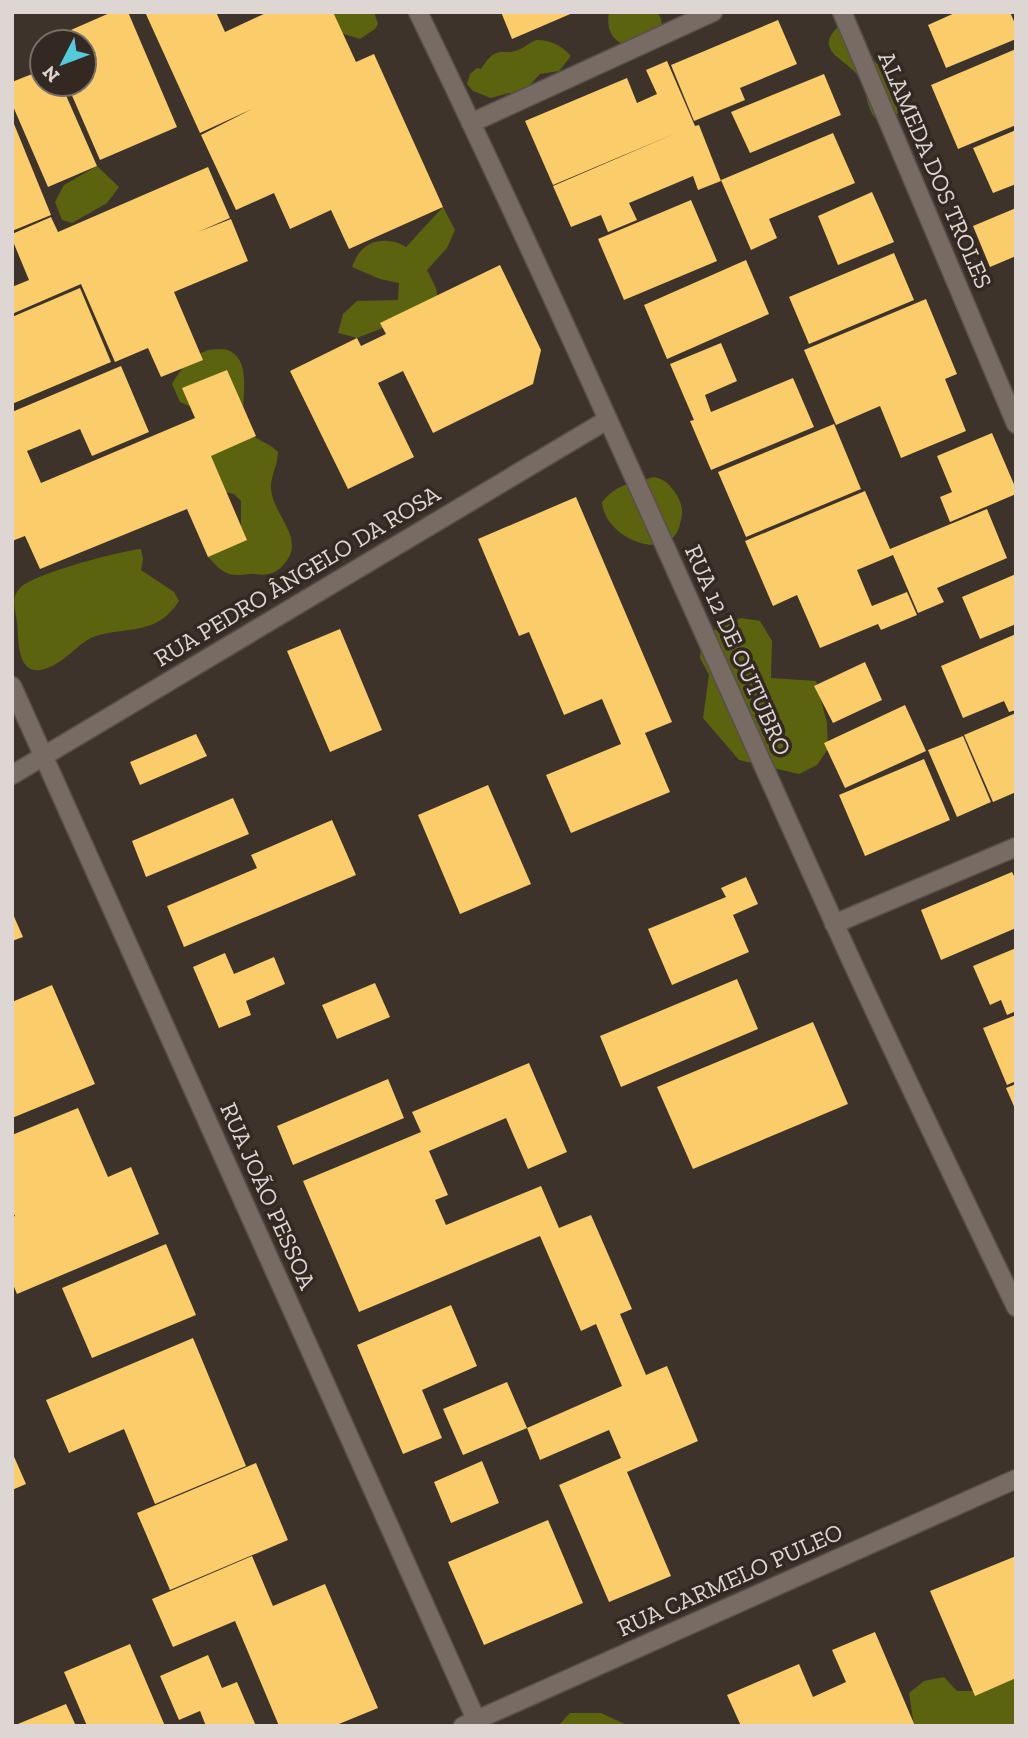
<svg xmlns="http://www.w3.org/2000/svg" width="1028" height="1738" font-family="'Zilla Slab',serif">
<style>
.forest{fill:#5b630f}
.building{fill:#facc6a}
.lines{fill:none;stroke-linecap:round;stroke-linejoin:round}
.street-casing{stroke:#594f49;stroke-width:21}
.secondary-casing{stroke:#594f49;stroke-width:21}
.street{stroke:#786b63;stroke-width:18}
.secondary{stroke:#786b63;stroke-width:18}
.labels{text-anchor:middle;stroke-width:7;stroke-linejoin:round;paint-order:stroke}
.street-label{font-size:24px;fill:#ded6d2;stroke:#342922}
</style>
<rect width="100%" height="100%" fill="#3e332b"/>
<path class="forest" d="M 327,12 L 374,12 L 378,24 L 375,29 L 360,39 L 341,33 Z
M 609,12 L 657,12 C 671,31 651,41 637,51 C 617,43 605,36 609,12 Z
M 840,25 C 864,31 865,32 869,57 L 906,88 L 905,108 L 882,125 C 863,109 870,94 858,76 C 846,58 811,51 840,25 Z
M 537,40 C 551,40 562,46 571,56 L 559,71 L 540,74 L 526,89 L 518,93 L 509,93 L 491,98 L 473,91 L 467,84 L 470,74 L 477,68 L 481,69 C 499,41 503,59 522,48 C 528,45 530,42 537,40 Z
M 97,166 L 119,187 L 107,203 L 72,223 L 62,220 L 55,202 L 64,185 Z
M 443,207 L 455,230 L 447,248 L 427,270 L 436,288 L 439,306 L 357,338 L 338,333 L 343,314 L 357,301 L 398,300 L 399,283 L 380,279 L 352,267 C 354,263 356,256 360,252 C 371,238 392,238 406,247 Z
M 208,350 C 214,350 224,348 230,351 C 256,365 236,409 247,429 C 253,440 270,443 278,452 C 278,465 270,477 271,489 C 273,516 307,539 284,564 C 276,574 267,576 255,574 C 250,573 245,575 239,575 C 224,576 218,567 208,557 L 241,531 L 241,501 L 234,494 L 225,492 L 210,465 L 211,456 L 198,410 L 180,402 L 172,384 C 180,369 192,356 208,350 Z
M 654,477 C 667,480 671,486 678,497 C 683,507 683,514 680,524 C 671,565 604,539 602,502 C 619,482 631,484 654,477 Z
M 141,549 L 143,559 L 141,570 L 174,592 L 179,601 C 158,634 131,627 99,635 C 78,640 65,666 40,670 C 16,673 19,638 17,623 C 16,611 10,598 20,588 C 33,574 120,551 141,549 Z
M 741,618 L 760,621 L 772,641 L 771,678 L 816,681 L 827,723 L 828,749 L 817,765 L 799,774 L 739,760 L 703,718 L 709,675 L 700,658 L 702,636 Z
M 944,1677 L 957,1691 L 977,1691 L 1013,1678 L 1016,1680 L 1016,1726 L 914,1726 L 909,1693 L 924,1681 Z
M 570,1713 L 601,1713 L 629,1726 L 558,1726 Z"/>
<path class="building" d="M 112,12 L 128,12 L 177,127 L 100,160 L 67,84 L 84,84 L 84,42 L 49,42 L 48,40 Z
M 145,12 L 216,12 L 225,32 L 268,12 L 333,12 L 356,62 L 374,54 L 443,207 L 349,249 L 331,210 L 290,229 L 274,193 L 236,210 L 201,135 L 252,109 L 200,133 Z
M 501,12 L 575,12 L 512,39 Z
M 957,12 L 1010,12 L 1016,26 L 1016,39 L 946,68 L 928,25 Z
M 778,20 L 797,64 L 740,88 L 745,100 L 694,121 L 671,65 Z
M 1016,49 L 1016,125 L 958,149 L 931,85 Z
M 667,61 L 695,126 L 699,125 L 721,181 L 698,190 L 693,176 L 629,203 L 637,220 L 608,232 L 601,215 L 571,227 L 553,186 L 676,133 L 553,185 L 525,121 L 627,78 L 637,103 L 657,94 L 646,70 Z
M 42,70 L 42,84 L 61,84 L 97,166 L 48,187 L 12,104 L 12,82 Z
M 824,74 L 841,115 L 750,153 L 731,112 Z
M 12,119 L 51,215 L 12,231 Z
M 1016,130 L 1016,184 L 993,193 L 973,148 Z
M 833,133 L 855,183 L 769,219 L 777,238 L 751,250 L 721,180 Z
M 208,167 L 230,218 L 198,232 L 231,219 L 248,261 L 174,292 L 203,360 L 161,377 L 148,348 L 115,362 L 81,284 L 12,314 L 12,287 L 29,280 L 12,239 L 12,234 L 51,217 L 58,232 Z
M 872,192 L 894,242 L 838,265 L 818,216 Z
M 691,200 L 717,261 L 624,300 L 598,239 Z
M 1016,208 L 1016,256 L 990,267 L 973,226 Z
M 894,253 L 914,300 L 809,344 L 789,297 Z
M 746,260 L 769,314 L 667,359 L 644,305 Z
M 500,265 L 541,350 L 533,384 L 433,433 L 403,371 L 378,383 L 414,457 L 348,489 L 290,371 L 357,338 L 361,346 L 386,334 L 380,323 Z
M 80,288 L 111,362 L 12,404 L 12,317 Z
M 926,299 L 957,374 L 945,379 L 966,431 L 901,458 L 880,406 L 836,425 L 804,350 Z
M 721,343 L 737,381 L 705,395 L 711,412 L 793,378 L 814,427 L 711,470 L 690,421 L 694,420 L 670,364 Z
M 121,366 L 149,432 L 92,456 L 80,429 L 27,451 L 41,483 L 195,418 L 182,388 L 227,370 L 256,436 L 211,456 L 247,540 L 208,557 L 187,509 L 40,569 L 25,536 L 12,541 L 12,412 Z
M 834,424 L 861,489 L 746,537 L 718,472 Z
M 992,433 L 1016,489 L 1016,494 L 950,522 L 940,497 L 952,492 L 937,456 Z
M 865,491 L 890,549 L 987,509 L 1007,558 L 937,588 L 944,602 L 918,613 L 893,555 L 857,570 L 872,606 L 907,592 L 917,615 L 881,630 L 878,624 L 820,648 L 797,595 L 773,606 L 745,541 Z
M 576,497 L 672,722 L 645,733 L 670,792 L 571,833 L 546,775 L 621,744 L 602,699 L 564,715 L 529,632 L 519,636 L 478,539 Z
M 1016,574 L 1016,624 L 980,639 L 962,597 Z
M 340,629 L 382,730 L 330,752 L 287,651 Z
M 1016,634 L 1016,710 L 1009,712 L 1004,701 L 963,718 L 941,666 Z
M 865,662 L 882,700 L 833,723 L 814,686 Z
M 905,705 L 926,751 L 845,788 L 824,743 Z
M 1016,713 L 1016,792 L 993,802 L 964,735 Z
M 196,734 L 207,756 L 140,785 L 130,762 Z
M 963,736 L 991,802 L 957,817 L 928,750 Z
M 924,759 L 950,820 L 865,856 L 839,795 Z
M 488,785 L 531,884 L 460,914 L 418,815 Z
M 233,798 L 249,834 L 146,877 L 132,841 Z
M 332,820 L 356,875 L 184,947 L 167,906 L 257,868 L 251,855 Z
M 1012,872 L 1016,880 L 1016,928 L 941,960 L 921,910 Z
M 746,877 L 758,904 L 733,915 L 749,952 L 672,985 L 648,929 L 726,897 L 721,888 Z
M 12,912 L 23,937 L 12,941 Z
M 1016,948 L 1016,1011 L 1007,1015 L 1001,1000 L 990,1005 L 973,966 Z
M 225,953 L 234,974 L 274,957 L 285,984 L 246,1001 L 251,1015 L 219,1028 L 193,967 Z
M 737,979 L 758,1029 L 621,1087 L 600,1036 Z
M 375,983 L 390,1017 L 337,1039 L 322,1005 Z
M 52,985 L 95,1084 L 12,1118 L 12,1002 Z
M 1016,1015 L 1016,1081 L 1007,1085 L 983,1028 Z
M 813,1022 L 848,1104 L 693,1169 L 657,1087 Z
M 529,1063 L 567,1152 L 528,1169 L 506,1118 L 429,1151 L 448,1195 L 435,1200 L 446,1225 L 541,1186 L 559,1228 L 591,1215 L 632,1309 L 620,1314 L 646,1375 L 667,1366 L 698,1441 L 627,1472 L 671,1576 L 609,1602 L 559,1485 L 621,1458 L 609,1430 L 540,1460 L 527,1428 L 622,1386 L 596,1324 L 581,1331 L 540,1236 L 359,1312 L 303,1181 L 421,1132 L 412,1112 Z
M 388,1079 L 404,1118 L 293,1165 L 277,1126 Z
M 1016,1084 L 1016,1111 L 1006,1088 Z
M 78,1108 L 108,1177 L 131,1167 L 159,1234 L 17,1294 L 12,1282 L 12,1217 L 15,1216 L 12,1211 L 12,1135 Z
M 166,1244 L 196,1315 L 92,1358 L 62,1288 Z
M 451,1305 L 477,1366 L 422,1390 L 442,1438 L 403,1454 L 357,1345 Z
M 193,1338 L 246,1466 L 155,1504 L 124,1429 L 69,1453 L 46,1400 Z
M 507,1382 L 527,1428 L 463,1455 L 443,1409 Z
M 12,1452 L 26,1484 L 12,1490 Z
M 482,1461 L 499,1503 L 451,1523 L 434,1482 Z
M 256,1463 L 288,1540 L 170,1590 L 137,1513 Z
M 548,1520 L 583,1603 L 484,1645 L 448,1562 Z
M 252,1556 L 273,1606 L 325,1584 L 378,1708 L 334,1726 L 279,1726 L 235,1621 L 173,1647 L 152,1599 Z
M 1016,1556 L 1016,1678 L 975,1696 L 930,1591 Z
M 875,1632 L 915,1726 L 741,1726 L 727,1695 L 799,1664 L 813,1697 L 846,1682 L 832,1650 Z
M 130,1644 L 165,1726 L 87,1726 L 64,1672 Z
M 208,1655 L 222,1688 L 237,1682 L 256,1726 L 206,1726 L 200,1711 L 179,1720 L 160,1676 Z
M 66,1704 L 76,1726 L 13,1726 Z"/>
<g class="lines">
<g class="street-casing">
<path id="street" d="M 842,12 L 1016,424
M 471,123 L 713,12
M 12,686 L 479,1726
M 834,924 L 1016,847
M 463,1726 L 1016,1479"/>
</g>
<g class="secondary-casing">
<path id="secondary" d="M 418,12 C 563,311 695,616 832,918 C 891,1049 954,1178 1016,1307
M 12,775 L 607,420"/>
</g>
<use href="#street" class="street"/>
<use href="#secondary" class="secondary"/>
</g>
<g class="labels">
<g class="street-label">
<text transform="translate(935 170) rotate(67)" y="8">ALAMEDA DOS TROLES</text>
<text transform="translate(297 576) rotate(-31)" y="8">RUA PEDRO ÂNGELO DA ROSA</text>
<text transform="translate(738 650) rotate(66)" y="8">RUA 12 DE OUTUBRO</text>
<text transform="translate(268 1196) rotate(66)" y="8">RUA JOÃO PESSOA</text>
<text transform="translate(730 1580) rotate(-24)" y="8">RUA CARMELO PULEO</text>
</g>
</g>
<rect width="1028" height="1738" fill="none" stroke="#ded6d2" stroke-width="28"/>
<g transform="translate(63 63) rotate(228)"><circle r="33" fill="#342922" stroke="#786e68" stroke-width="2"/>
<path d="M0-5L12 26L0 18L-12 26Z" fill="#53cbda"/>
<text y="-10" font-size="19" font-weight="bold" text-anchor="middle" fill="#ded6d2">N</text>
</g>
</svg>
